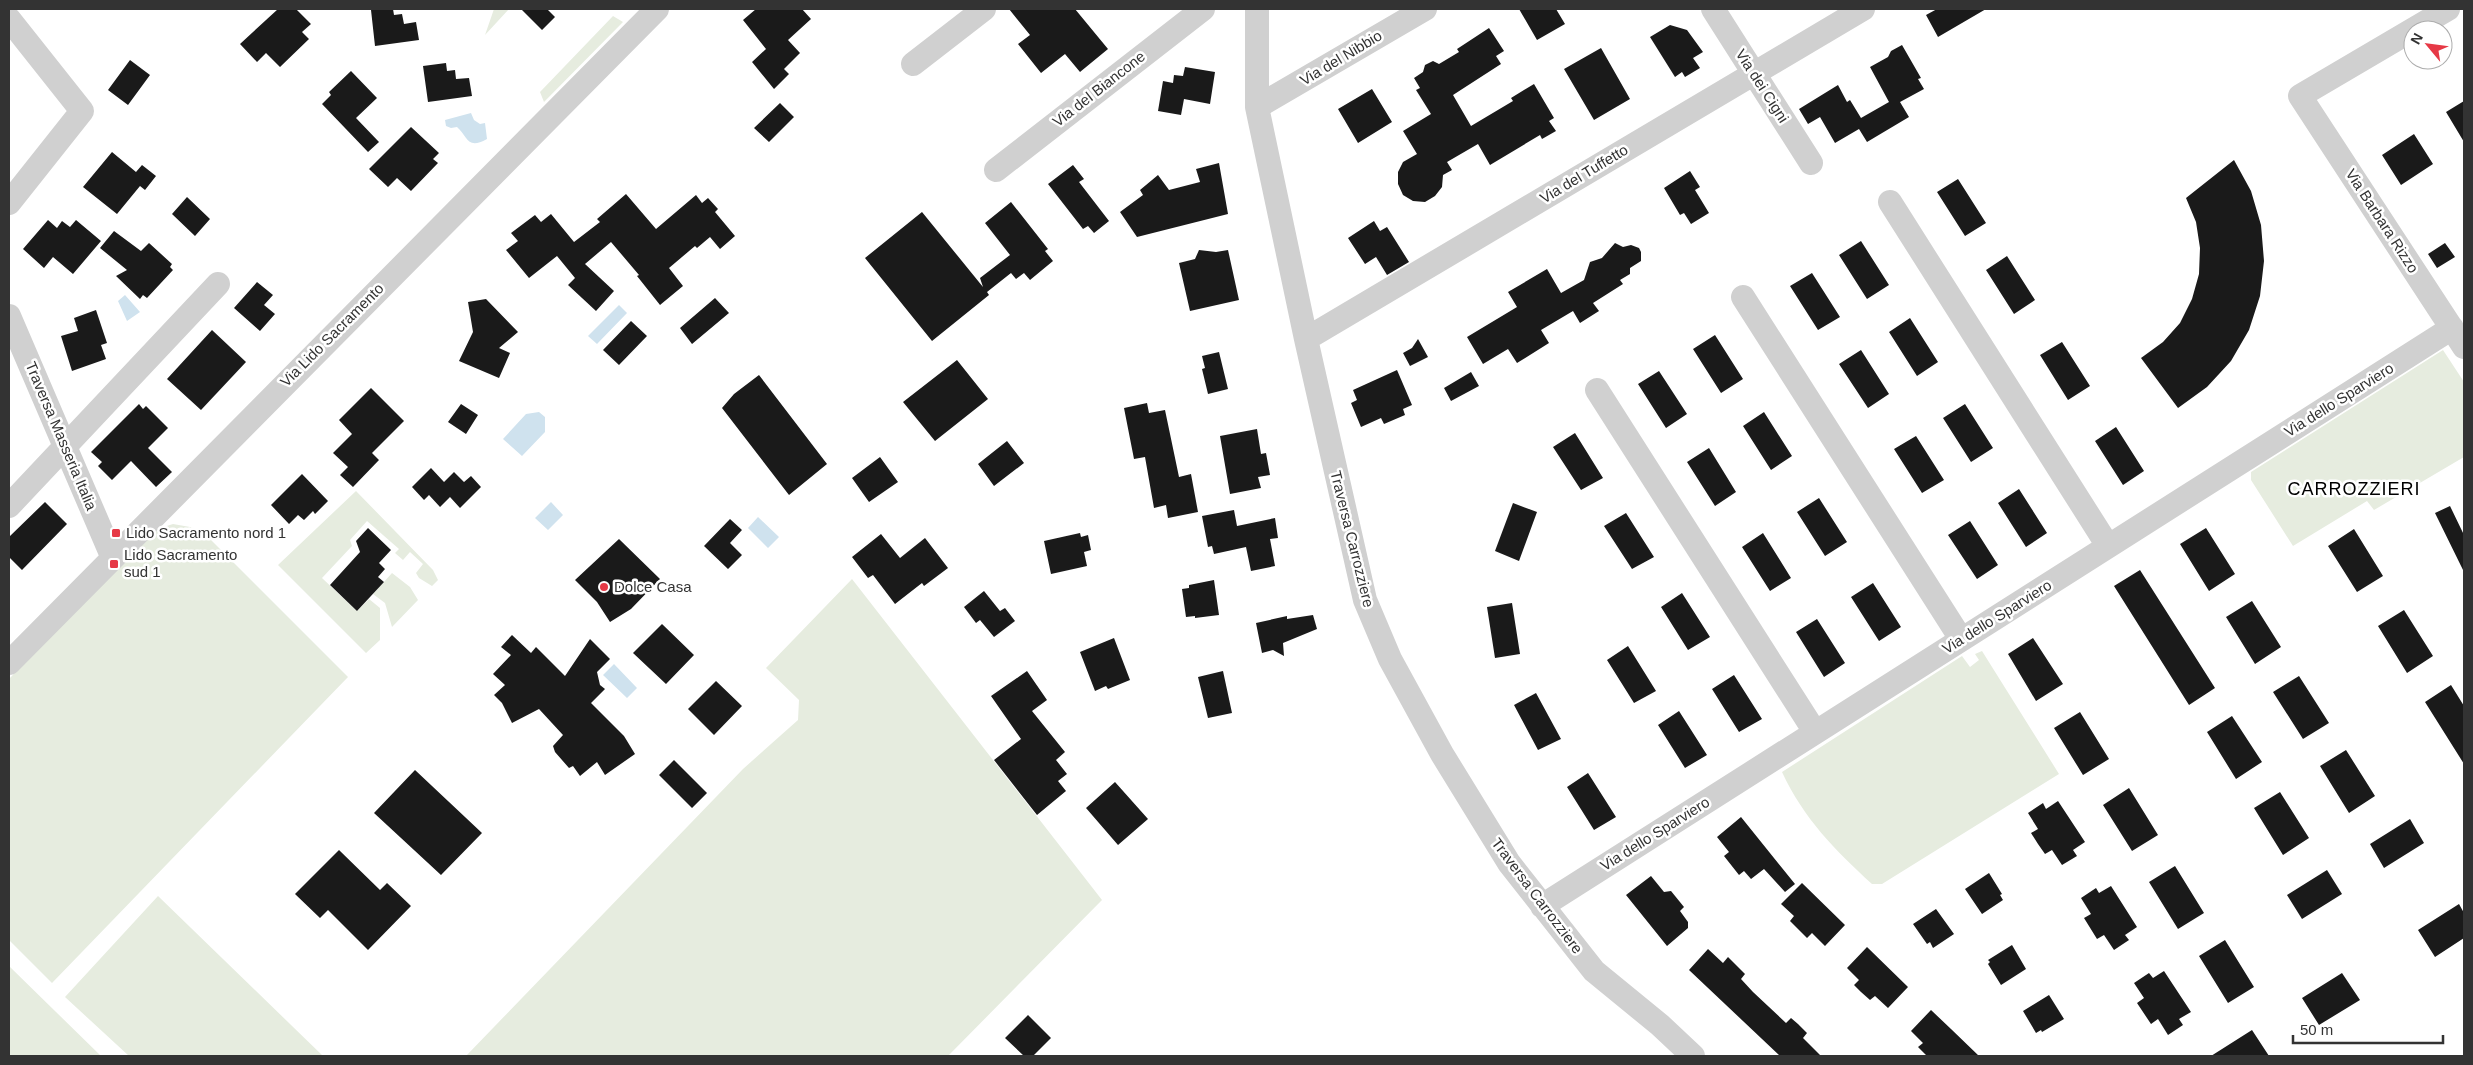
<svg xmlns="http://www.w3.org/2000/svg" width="2473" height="1065" font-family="Arial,sans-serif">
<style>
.green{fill:#e6ecdf}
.water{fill:#cfe2ee}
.building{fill:#1a1a1a}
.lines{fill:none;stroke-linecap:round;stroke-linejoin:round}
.minor{stroke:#d0d0d0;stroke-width:24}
.poi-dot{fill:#e63946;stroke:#fff;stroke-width:2}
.labels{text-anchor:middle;stroke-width:5;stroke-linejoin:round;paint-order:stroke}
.street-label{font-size:15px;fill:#333;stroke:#fff}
.poi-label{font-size:15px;fill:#333;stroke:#fff;text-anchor:start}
.quarter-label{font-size:18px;letter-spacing:1px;fill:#000;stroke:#fff}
</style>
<rect width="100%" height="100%" fill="#fff"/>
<path class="green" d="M 494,9 L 509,9 L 485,35 Z
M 613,16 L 623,22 L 544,102 L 540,92 Z
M 2443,350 L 2464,382 L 2464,457 L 2374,510 L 2367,501 L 2293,546 L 2251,480 L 2251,472 Z
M 356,491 L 433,570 L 438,580 L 432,586 L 419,578 L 416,573 L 423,564 L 410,552 L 403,560 L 395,553 L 399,549 L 367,521 L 350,540 L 352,546 L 322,578 L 357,611 L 369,599 L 380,608 L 380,640 L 366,653 L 278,565 Z
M 173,524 L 190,527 L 210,539 L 348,677 L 52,983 L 9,940 L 9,679 L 151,531 Z
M 392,573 L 410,587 L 418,600 L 392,627 L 385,603 L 373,594 Z
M 852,579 L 1102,900 L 948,1056 L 466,1056 L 743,769 L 798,720 L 799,700 L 766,668 Z
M 1982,651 L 2059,774 L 1882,884 L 1872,884 C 1835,850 1804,819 1782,772 L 1962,656 L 1970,667 L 1979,660 L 1975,654 Z
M 158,896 L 323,1056 L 129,1056 L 65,997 Z
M 9,966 L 101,1056 L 9,1056 Z"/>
<path class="water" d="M 471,113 L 474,120 L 480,124 L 485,123 L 487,139 C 467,150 468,137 457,127 L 451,128 L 446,126 L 445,120 Z
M 125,295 L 140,312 L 127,321 L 118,301 Z
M 619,305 L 627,313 L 597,344 L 588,336 Z
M 539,412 L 545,417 L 545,432 L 522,456 L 503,439 L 526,414 Z
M 551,502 L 563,515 L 548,530 L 535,518 Z
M 758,517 L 779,537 L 768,548 L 748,528 Z
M 614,664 L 637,688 L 627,698 L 603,675 Z"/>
<path class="building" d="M 278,9 L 296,9 L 311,24 L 302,32 L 309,39 L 280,67 L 266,53 L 257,62 L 240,44 Z
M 393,9 L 394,15 L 402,14 L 404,24 L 416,22 L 419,40 L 375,46 L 371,10 Z
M 521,9 L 547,9 L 555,17 L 542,30 Z
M 756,9 L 802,9 L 811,19 L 788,40 L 800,53 L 784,69 L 789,74 L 774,89 L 752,62 L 766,49 L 743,20 Z
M 1009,9 L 1075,9 L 1108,49 L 1080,72 L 1065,54 L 1041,73 L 1018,44 L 1030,35 Z
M 1519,9 L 1556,9 L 1565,24 L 1537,40 Z
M 1937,9 L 1986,9 L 1938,37 L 1926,15 Z
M 1670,25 L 1687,30 L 1703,52 L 1693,58 L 1700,68 L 1685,77 L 1682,72 L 1675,77 L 1650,37 Z
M 1489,28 L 1504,51 L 1496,56 L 1501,64 L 1453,95 L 1471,126 L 1513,101 L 1511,98 L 1534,84 L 1554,118 L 1549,121 L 1556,131 L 1542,139 L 1540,135 L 1490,165 L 1478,144 L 1447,162 L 1452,170 L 1443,175 L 1442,187 L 1435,196 L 1425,202 L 1413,201 L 1403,195 L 1398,184 L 1398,172 L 1403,162 L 1417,154 L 1403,131 L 1431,114 L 1416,90 L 1420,88 L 1414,78 L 1423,72 L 1425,65 L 1433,61 L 1439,64 L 1459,52 L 1457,49 Z
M 1902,45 L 1921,78 L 1918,79 L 1924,89 L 1900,102 L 1909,117 L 1867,142 L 1859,129 L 1835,143 L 1820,117 L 1808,124 L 1799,109 L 1838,85 L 1847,102 L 1850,100 L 1861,118 L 1889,102 L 1870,67 L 1888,57 L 1891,51 Z
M 1601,48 L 1630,99 L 1594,120 L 1564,69 Z
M 130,60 L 150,75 L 128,105 L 108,90 Z
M 446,63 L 447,71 L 455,70 L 456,79 L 469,78 L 472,96 L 428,102 L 423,66 Z
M 1185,67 L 1215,72 L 1210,104 L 1184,99 L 1181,115 L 1158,111 L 1163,81 L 1173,83 L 1174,75 L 1183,76 Z
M 351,71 L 377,98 L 356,118 L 379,142 L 368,152 L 322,104 L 331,95 L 329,92 Z
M 1372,89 L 1392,122 L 1358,143 L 1338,109 Z
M 2464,101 L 2464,142 L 2446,112 Z
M 780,103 L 794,117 L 769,142 L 754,128 Z
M 411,127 L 439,153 L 433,159 L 438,163 L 411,191 L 397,178 L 388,187 L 369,169 Z
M 2414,134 L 2433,164 L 2401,185 L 2382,155 Z
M 112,152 L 136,172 L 142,165 L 156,176 L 145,190 L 140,186 L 117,214 L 83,187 Z
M 2234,160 L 2251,191 L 2261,225 L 2264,261 L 2260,296 L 2249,330 L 2231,361 L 2207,387 L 2178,408 L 2141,358 L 2163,342 L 2180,323 L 2192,299 L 2199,274 L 2200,248 L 2196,222 L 2186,198 Z
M 1219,163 L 1228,214 L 1137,237 L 1120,212 L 1143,195 L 1140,190 L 1158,175 L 1169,190 L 1200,182 L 1196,169 Z
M 1073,165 L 1084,179 L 1079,182 L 1109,221 L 1094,233 L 1088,226 L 1083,229 L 1048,184 Z
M 1690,171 L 1700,187 L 1695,190 L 1709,213 L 1691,224 L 1684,213 L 1680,215 L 1664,188 Z
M 1958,179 L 1986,223 L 1965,236 L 1937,192 Z
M 626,194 L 656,229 L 696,195 L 702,203 L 708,198 L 718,209 L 715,212 L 735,236 L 720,249 L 710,237 L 697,248 L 695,246 L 669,268 L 683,286 L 660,305 L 637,276 L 639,275 L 611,242 L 585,264 L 614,291 L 596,311 L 568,285 L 575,278 L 557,256 L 529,278 L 506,250 L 518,241 L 511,233 L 535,215 L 541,222 L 551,214 L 574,242 L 600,222 L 597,219 Z
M 187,197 L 210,219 L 195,236 L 172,214 Z
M 1011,202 L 1048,249 L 1045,251 L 1053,261 L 1030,280 L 1024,273 L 1016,279 L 1011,273 L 987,292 L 989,295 L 932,341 L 865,258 L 922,212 L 983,287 L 980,278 L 1010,255 L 985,223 Z
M 48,220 L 57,228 L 62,221 L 70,227 L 76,220 L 101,241 L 73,274 L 53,257 L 44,268 L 23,249 Z
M 1374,221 L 1380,231 L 1387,227 L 1409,262 L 1387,275 L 1376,257 L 1365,264 L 1348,238 Z
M 114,231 L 141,251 L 149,243 L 172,264 L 170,267 L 173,270 L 147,298 L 143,295 L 140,299 L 116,276 L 127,270 L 100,248 Z
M 1861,241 L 1889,285 L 1867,299 L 1839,255 Z
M 1615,243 L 1623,247 L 1631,245 L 1639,248 L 1641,252 L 1641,261 L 1630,268 L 1630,274 L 1620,280 L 1623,284 L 1593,303 L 1599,311 L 1580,323 L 1573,311 L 1541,330 L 1549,343 L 1517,363 L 1508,349 L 1483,364 L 1467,337 L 1517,307 L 1508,292 L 1547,269 L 1561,293 L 1584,280 L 1590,262 L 1602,258 Z
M 2445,243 L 2455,257 L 2437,268 L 2428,254 Z
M 1199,250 L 1216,252 L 1228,250 L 1239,300 L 1190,311 L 1179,263 L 1195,259 Z
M 2007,256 L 2035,300 L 2014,314 L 1986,270 Z
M 1812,273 L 1840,317 L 1818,330 L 1790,286 Z
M 257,282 L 273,295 L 264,305 L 275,314 L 260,331 L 234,308 Z
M 715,298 L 729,313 L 692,344 L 680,328 Z
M 486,299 L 518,332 L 499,348 L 510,353 L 499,378 L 459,361 L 473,332 L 468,302 Z
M 96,310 L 107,343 L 101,345 L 106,359 L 72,371 L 61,336 L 78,331 L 74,318 Z
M 1910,318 L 1938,362 L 1917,376 L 1889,332 Z
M 631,321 L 647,336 L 619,365 L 603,350 Z
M 212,330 L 246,362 L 201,410 L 167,379 Z
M 1715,335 L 1743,379 L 1721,393 L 1693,349 Z
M 1418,339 L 1428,357 L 1410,366 L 1403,353 L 1412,348 Z
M 2062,342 L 2090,386 L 2068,400 L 2040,355 Z
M 1861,350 L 1889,394 L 1868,408 L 1839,364 Z
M 1219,352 L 1228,389 L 1208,394 L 1202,369 L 1205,368 L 1202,356 Z
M 957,360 L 988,399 L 935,441 L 903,402 Z
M 1397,370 L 1412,405 L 1403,409 L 1405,415 L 1384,424 L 1381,418 L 1361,427 L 1351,403 L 1357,400 L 1353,390 Z
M 1659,371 L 1687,414 L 1666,428 L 1638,384 Z
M 1471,372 L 1479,386 L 1451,401 L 1444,388 Z
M 759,375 L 827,464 L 789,495 L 722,408 L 734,394 Z
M 371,388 L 404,421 L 372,453 L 379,460 L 353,487 L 340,475 L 348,467 L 333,453 L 352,434 L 339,420 Z
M 1147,403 L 1149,413 L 1165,410 L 1179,477 L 1191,474 L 1198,512 L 1168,518 L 1166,505 L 1154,508 L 1145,457 L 1134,459 L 1124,408 Z
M 139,404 L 143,409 L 146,406 L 168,428 L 148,448 L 172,472 L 156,487 L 131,461 L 112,480 L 98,466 L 102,462 L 91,452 Z
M 461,404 L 478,415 L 466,434 L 448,422 Z
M 1965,404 L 1993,448 L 1971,462 L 1943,418 Z
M 1764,412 L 1792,456 L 1771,470 L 1743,426 Z
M 2116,427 L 2144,471 L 2123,485 L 2095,441 Z
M 1257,429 L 1261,454 L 1266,453 L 1270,475 L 1258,477 L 1261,488 L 1230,494 L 1220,436 Z
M 1575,433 L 1603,478 L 1581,490 L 1553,447 Z
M 1916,436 L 1944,480 L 1922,493 L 1894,449 Z
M 1007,441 L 1024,463 L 994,486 L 978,464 Z
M 1709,448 L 1736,492 L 1715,506 L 1687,462 Z
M 880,457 L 898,482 L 869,502 L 852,478 Z
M 431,468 L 444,482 L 454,472 L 464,482 L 471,476 L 481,487 L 460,508 L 450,497 L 440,507 L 429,495 L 424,500 L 412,487 Z
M 302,474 L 328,501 L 315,514 L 313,511 L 304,520 L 298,515 L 289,524 L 271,505 Z
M 2019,489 L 2047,533 L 2026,547 L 1998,503 Z
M 1819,498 L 1847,542 L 1825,556 L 1797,512 Z
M 45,502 L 67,524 L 22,570 L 9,557 L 9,537 Z
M 1513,503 L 1537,512 L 1519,561 L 1495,551 Z
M 2450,506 L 2464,535 L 2464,572 L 2435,513 Z
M 1234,510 L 1237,526 L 1275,518 L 1278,538 L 1270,539 L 1275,566 L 1251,571 L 1246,547 L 1214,554 L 1212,546 L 1208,547 L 1202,516 Z
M 1626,513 L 1654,557 L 1632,569 L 1604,526 Z
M 730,519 L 742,530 L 730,543 L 742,555 L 728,569 L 704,546 Z
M 1970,521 L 1998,565 L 1977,579 L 1948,535 Z
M 368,528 L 391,550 L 379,563 L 385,569 L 378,577 L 384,582 L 357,611 L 330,585 L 360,552 L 356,541 Z
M 2206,528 L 2235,574 L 2209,591 L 2180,544 Z
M 2354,529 L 2383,576 L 2357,592 L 2328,546 Z
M 1080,533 L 1081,537 L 1088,535 L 1091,550 L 1084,552 L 1087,566 L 1051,574 L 1044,541 Z
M 1763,533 L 1791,578 L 1770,591 L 1742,547 Z
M 881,534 L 900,558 L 925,538 L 948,568 L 924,586 L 922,583 L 895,604 L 873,575 L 868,578 L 852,557 Z
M 619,539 L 660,579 L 631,609 L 610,622 L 597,602 L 575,580 Z
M 2140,570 L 2215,688 L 2189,705 L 2114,586 Z
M 1214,580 L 1219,615 L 1195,618 L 1195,616 L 1186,617 L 1182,589 L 1189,588 L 1189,585 Z
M 1873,583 L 1901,627 L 1879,641 L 1851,597 Z
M 984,591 L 1000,611 L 1005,608 L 1015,621 L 994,637 L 980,620 L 976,623 L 964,607 Z
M 1682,593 L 1710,637 L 1688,650 L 1661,607 Z
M 2252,601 L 2281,647 L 2255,664 L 2226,617 Z
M 1512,603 L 1520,654 L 1495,658 L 1487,607 Z
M 2404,610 L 2433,656 L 2407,673 L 2378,626 Z
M 1313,615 L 1317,629 L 1283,643 L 1284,656 L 1273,650 L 1262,653 L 1256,623 L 1287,616 L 1287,619 Z
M 1817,619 L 1845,663 L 1824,677 L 1796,632 Z
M 662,624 L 694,655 L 666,684 L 633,653 Z
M 512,635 L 531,653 L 536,647 L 565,676 L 590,639 L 610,659 L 597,672 L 600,685 L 605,689 L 591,703 L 624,736 L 635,754 L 605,775 L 597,762 L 580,776 L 573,766 L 569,768 L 555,752 L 553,746 L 563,735 L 539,709 L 512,723 L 502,703 L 494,695 L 505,685 L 493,674 L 511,655 L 501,647 Z
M 1114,638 L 1130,680 L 1108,689 L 1106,686 L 1095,691 L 1080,652 Z
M 2033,638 L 2063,684 L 2036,701 L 2008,654 Z
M 1628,646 L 1656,691 L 1634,703 L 1607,660 Z
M 1027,671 L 1047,700 L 1032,711 L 1065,752 L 1056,760 L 1067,774 L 1058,781 L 1066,791 L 1037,815 L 994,760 L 1021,739 L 991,696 Z
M 1223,671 L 1232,713 L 1208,718 L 1198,677 Z
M 1734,675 L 1762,719 L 1739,732 L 1712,689 Z
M 2299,676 L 2329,723 L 2303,739 L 2273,692 Z
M 716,681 L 742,706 L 714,735 L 688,709 Z
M 2451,685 L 2464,706 L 2464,764 L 2425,702 Z
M 1536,693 L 1561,739 L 1538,750 L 1514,705 Z
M 1679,711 L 1707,755 L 1685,768 L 1658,725 Z
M 2080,712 L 2109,759 L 2083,775 L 2054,728 Z
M 2232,716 L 2262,762 L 2236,779 L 2207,732 Z
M 2346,750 L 2375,796 L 2349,813 L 2320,766 Z
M 674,760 L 707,793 L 692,808 L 659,775 Z
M 415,770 L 482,833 L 441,875 L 374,813 Z
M 1588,773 L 1616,817 L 1594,830 L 1567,787 Z
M 1115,782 L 1148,819 L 1118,845 L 1086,808 Z
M 2129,788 L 2158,835 L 2132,851 L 2103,805 Z
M 2280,792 L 2309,838 L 2283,855 L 2254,808 Z
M 2058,801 L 2085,842 L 2073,850 L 2077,856 L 2062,865 L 2052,850 L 2045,854 L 2038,844 L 2031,833 L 2038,829 L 2028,813 L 2043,803 L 2046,809 Z
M 1741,817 L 1795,884 L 1785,892 L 1764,869 L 1751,879 L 1744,871 L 1739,875 L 1724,856 L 1729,852 L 1717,837 Z
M 2410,819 L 2424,843 L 2384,868 L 2370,844 Z
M 339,850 L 380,890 L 387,883 L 411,906 L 368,950 L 328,910 L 320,918 L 295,894 Z
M 2175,866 L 2204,913 L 2178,929 L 2149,882 Z
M 2327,870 L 2342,894 L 2302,919 L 2287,895 Z
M 1989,873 L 2002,894 L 2000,895 L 2003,900 L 1982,914 L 1965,889 Z
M 1651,876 L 1664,892 L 1671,891 L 1684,907 L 1680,911 L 1688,922 L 1688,928 L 1667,946 L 1626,895 Z
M 1802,883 L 1845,925 L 1825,946 L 1812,933 L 1807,938 L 1790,921 L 1794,916 L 1781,904 Z
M 2111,886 L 2137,927 L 2125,935 L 2129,940 L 2114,950 L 2104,935 L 2097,939 L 2084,918 L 2091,914 L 2081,898 L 2096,888 L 2099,893 Z
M 2459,904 L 2464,913 L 2464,938 L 2435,957 L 2418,930 Z
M 1936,909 L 1954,934 L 1933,948 L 1930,942 L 1927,944 L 1913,924 Z
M 2225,940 L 2254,987 L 2228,1003 L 2199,956 Z
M 2012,945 L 2026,969 L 2001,985 L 1988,964 L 1990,962 L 1988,960 Z
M 1867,947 L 1908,987 L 1888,1008 L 1875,996 L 1870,1000 L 1861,992 L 1854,985 L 1859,980 L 1847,968 Z
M 1708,949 L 1723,963 L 1728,957 L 1745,974 L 1741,979 L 1753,992 L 1786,1023 L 1791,1018 L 1798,1024 L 1807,1033 L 1803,1038 L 1821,1056 L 1780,1056 L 1689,970 Z
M 2164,971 L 2191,1012 L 2179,1019 L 2183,1025 L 2168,1035 L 2158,1019 L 2151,1024 L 2137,1003 L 2144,998 L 2134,983 L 2149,973 L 2153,978 Z
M 2342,973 L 2360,1000 L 2319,1025 L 2302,998 Z
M 2049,995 L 2064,1019 L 2042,1032 L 2041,1030 L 2036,1033 L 2023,1011 Z
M 1931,1010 L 1951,1029 L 1979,1056 L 1927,1056 L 1918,1047 L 1923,1043 L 1911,1031 Z
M 1028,1015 L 1051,1038 L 1033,1056 L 1024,1056 L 1005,1038 Z
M 2252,1030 L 2269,1056 L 2211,1056 Z"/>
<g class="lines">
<path class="minor" d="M 1257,9 L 1257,107 L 1306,339 L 1365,600 L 1390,659 L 1442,754 L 1509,863 L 1594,971 L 1660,1025 L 1693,1056
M 1713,9 L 1811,163
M 2448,9 L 2300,96 L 2464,347
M 9,19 L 82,111 L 9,203
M 913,64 L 984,9
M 1257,107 L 1425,9
M 996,170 L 1203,9
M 1890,202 L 2108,546
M 1743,297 L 1961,639
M 9,316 L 112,556
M 1306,339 L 1863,9
M 1597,390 L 1815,732
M 9,506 L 218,284
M 9,663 L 657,9
M 1542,906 L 2452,328"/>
</g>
<g class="poi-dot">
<rect x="111" y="528" width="10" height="10" rx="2.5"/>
<rect x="109" y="559" width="10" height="10" rx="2.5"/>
<circle cx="604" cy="587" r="5"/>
</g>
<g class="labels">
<g class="street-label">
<text transform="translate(1341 58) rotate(-31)" y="5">Via del Nibbio</text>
<text transform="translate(1762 86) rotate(57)" y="5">Via dei Cigni</text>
<text transform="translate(1099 89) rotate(-38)" y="5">Via del Biancone</text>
<text transform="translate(1584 174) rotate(-31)" y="5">Via del Tuffetto</text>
<text transform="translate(2382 221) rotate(57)" y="5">Via Barbara Rizzo</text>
<text transform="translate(332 335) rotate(-45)" y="5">Via Lido Sacramento</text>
<text transform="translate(2339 400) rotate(-32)" y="5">Via dello Sparviero</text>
<text transform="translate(61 436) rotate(67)" y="5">Traversa Masseria Italia</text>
<text transform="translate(1352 539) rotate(76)" y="5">Traversa Carrozziere</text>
<text transform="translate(1997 617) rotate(-32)" y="5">Via dello Sparviero</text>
<text transform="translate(1655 834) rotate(-32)" y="5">Via dello Sparviero</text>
<text transform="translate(1537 896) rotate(53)" y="5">Traversa Carrozziere</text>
</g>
<g class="poi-label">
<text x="126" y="538">Lido Sacramento nord 1</text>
<text x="124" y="560">Lido Sacramento<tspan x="124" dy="17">sud 1</tspan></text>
<text x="614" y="592">Dolce Casa</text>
</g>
<g class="quarter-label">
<text x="2354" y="495">CARROZZIERI</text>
</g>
</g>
<rect width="2473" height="1065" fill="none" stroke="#333333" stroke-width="20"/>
<g transform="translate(2428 45) rotate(299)"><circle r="24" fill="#ffffff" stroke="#adadad"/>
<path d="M0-4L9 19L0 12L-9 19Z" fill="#e63946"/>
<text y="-8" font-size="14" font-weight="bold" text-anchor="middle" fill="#333333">N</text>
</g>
<path d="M2293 1035v8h150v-8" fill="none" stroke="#333333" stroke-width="2.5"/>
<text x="2300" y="1035" font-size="15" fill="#333333" stroke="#ffffff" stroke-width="4" paint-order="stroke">50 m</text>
</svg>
